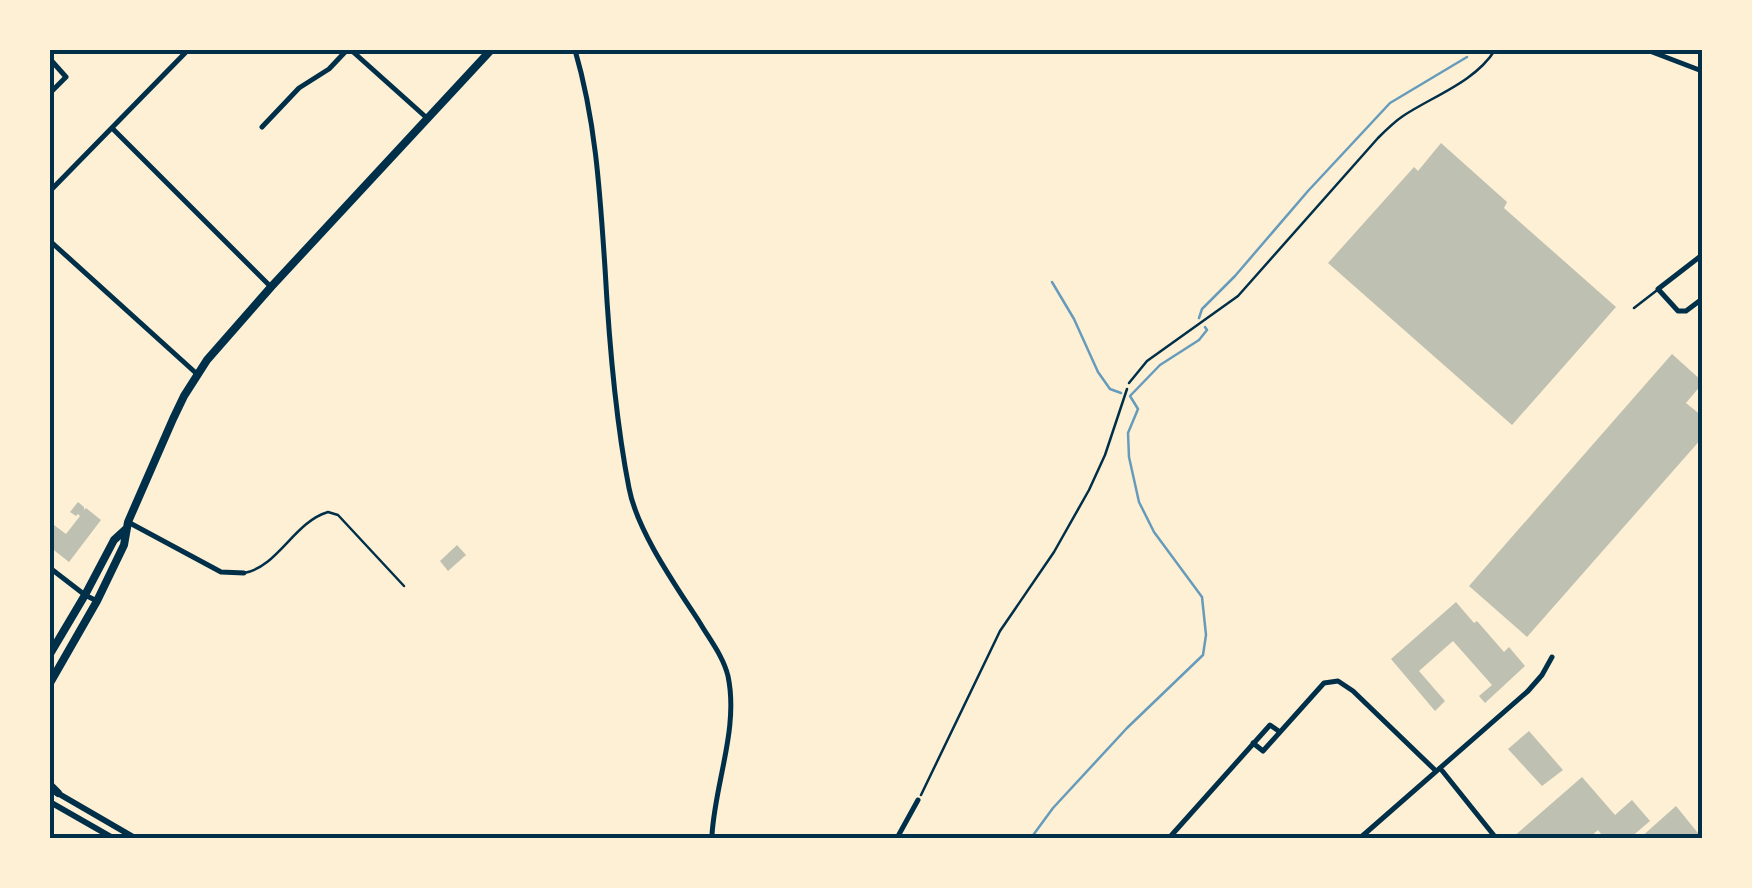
<svg xmlns="http://www.w3.org/2000/svg" width="1752" height="888" font-family="'Alegreya Sans',sans-serif">
<style>
.lines{fill:none;stroke-linecap:round;stroke-linejoin:round}
.stream{stroke:#669bbc;stroke-width:2.5}
.building{fill:#bec0b2}
.path{stroke:#003049;stroke-width:2.5}
.service{stroke:#003049;stroke-width:2.5}
.minor{stroke:#003049;stroke-width:5}
.tertiary{stroke:#003049;stroke-width:6}
.secondary{stroke:#003049;stroke-width:8}
.tram{stroke:#657d81;stroke-width:2.5}
.neatline{fill:none;stroke:#003049;stroke-width:4}
</style>
<rect width="100%" height="100%" fill="#fdf0d5"/>
<g class="lines">
<path class="stream" d="M 1052,282 L 1074,319 L 1098,372 L 1110,389 L 1121,393
M 1199,318 L 1202,309 L 1235,276 L 1308,191 L 1390,103 L 1467,57
M 1031,838 L 1053,808 L 1127,728 L 1203,655 L 1206,635 L 1202,597 L 1154,532 L 1139,502 L 1129,457 L 1128,433 L 1138,409 L 1130,396 L 1160,365 L 1199,340 L 1207,330 L 1205,327"/>
</g>
<path class="building" d="M 1441,143 L 1507,202 L 1504,208 L 1616,307 L 1512,425 L 1328,263 L 1414,167 L 1418,171 Z
M 1672,354 L 1702,381 L 1702,384 L 1686,403 L 1702,416 L 1702,438 L 1527,637 L 1469,586 Z
M 78,502 L 84,507 L 84,510 L 86,508 L 101,520 L 69,562 L 50,547 L 50,522 L 66,534 L 80,516 L 78,514 L 76,516 L 70,512 Z
M 457,545 L 466,555 L 448,571 L 440,561 Z
M 1456,602 L 1474,623 L 1477,621 L 1504,652 L 1509,647 L 1525,666 L 1485,703 L 1479,696 L 1492,685 L 1453,641 L 1419,671 L 1445,701 L 1435,711 L 1391,659 Z
M 1529,731 L 1563,770 L 1542,786 L 1508,749 Z
M 1582,777 L 1615,815 L 1632,800 L 1650,821 L 1630,838 L 1604,838 L 1598,830 L 1589,838 L 1512,838 Z
M 1676,806 L 1702,838 L 1640,838 Z"/>
<g class="lines">
<path class="path" d="M 921,795 L 1000,631 L 1054,552 L 1089,490 L 1105,455 L 1127,389"/>
<path class="service" d="M 1634,308 L 1656,291
M 1129,383 L 1147,361 L 1238,296 L 1378,138 C 1386,130 1394,122 1403,116 C 1433,96 1475,82 1495,50
M 244,573 C 278,567 294,522 328,512 L 338,515 L 404,586"/>
<path class="minor" d="M 351,50 L 428,119
M 575,50 C 596,122 600,194 605,268 C 609,341 615,417 629,488 C 637,531 676,586 700,623 C 710,640 723,656 728,676 C 739,728 715,783 712,835 L 715,838
M 1647,50 L 1702,71
M 50,59 L 66,77 L 50,93
M 262,127 L 299,88 L 329,69 L 347,50
M 112,128 L 271,287
M 50,191 L 188,50
M 50,241 L 197,374
M 1702,255 L 1658,289 L 1678,311 L 1686,311 L 1702,299
M 128,522 L 221,572 L 244,573
M 50,568 L 85,595 L 97,601
M 1253,743 L 1263,751 L 1324,683 L 1338,681 L 1353,691 L 1436,771
M 1440,768 L 1496,838
M 897,838 L 918,800
M 1169,838 L 1270,725 L 1280,732
M 1360,838 L 1528,691 L 1542,675 L 1552,657"/>
<path class="tertiary" d="M 54,791 L 135,838
M 50,802 L 113,838"/>
<path class="secondary" d="M 50,654 L 85,595 L 114,540 L 126,529
M 50,683 L 97,601 L 124,545 L 128,522 L 173,419 L 184,396 L 207,360 L 271,287 L 491,50
M 50,785 L 58,793"/>
<path class="tram" d="M 50,818 L 52,819"/>
</g>
<rect width="1752" height="888" fill="none" stroke="#fdf0d5" stroke-width="105"/>
<rect x="52" y="52" width="1648" height="784" class="neatline"/>
</svg>
